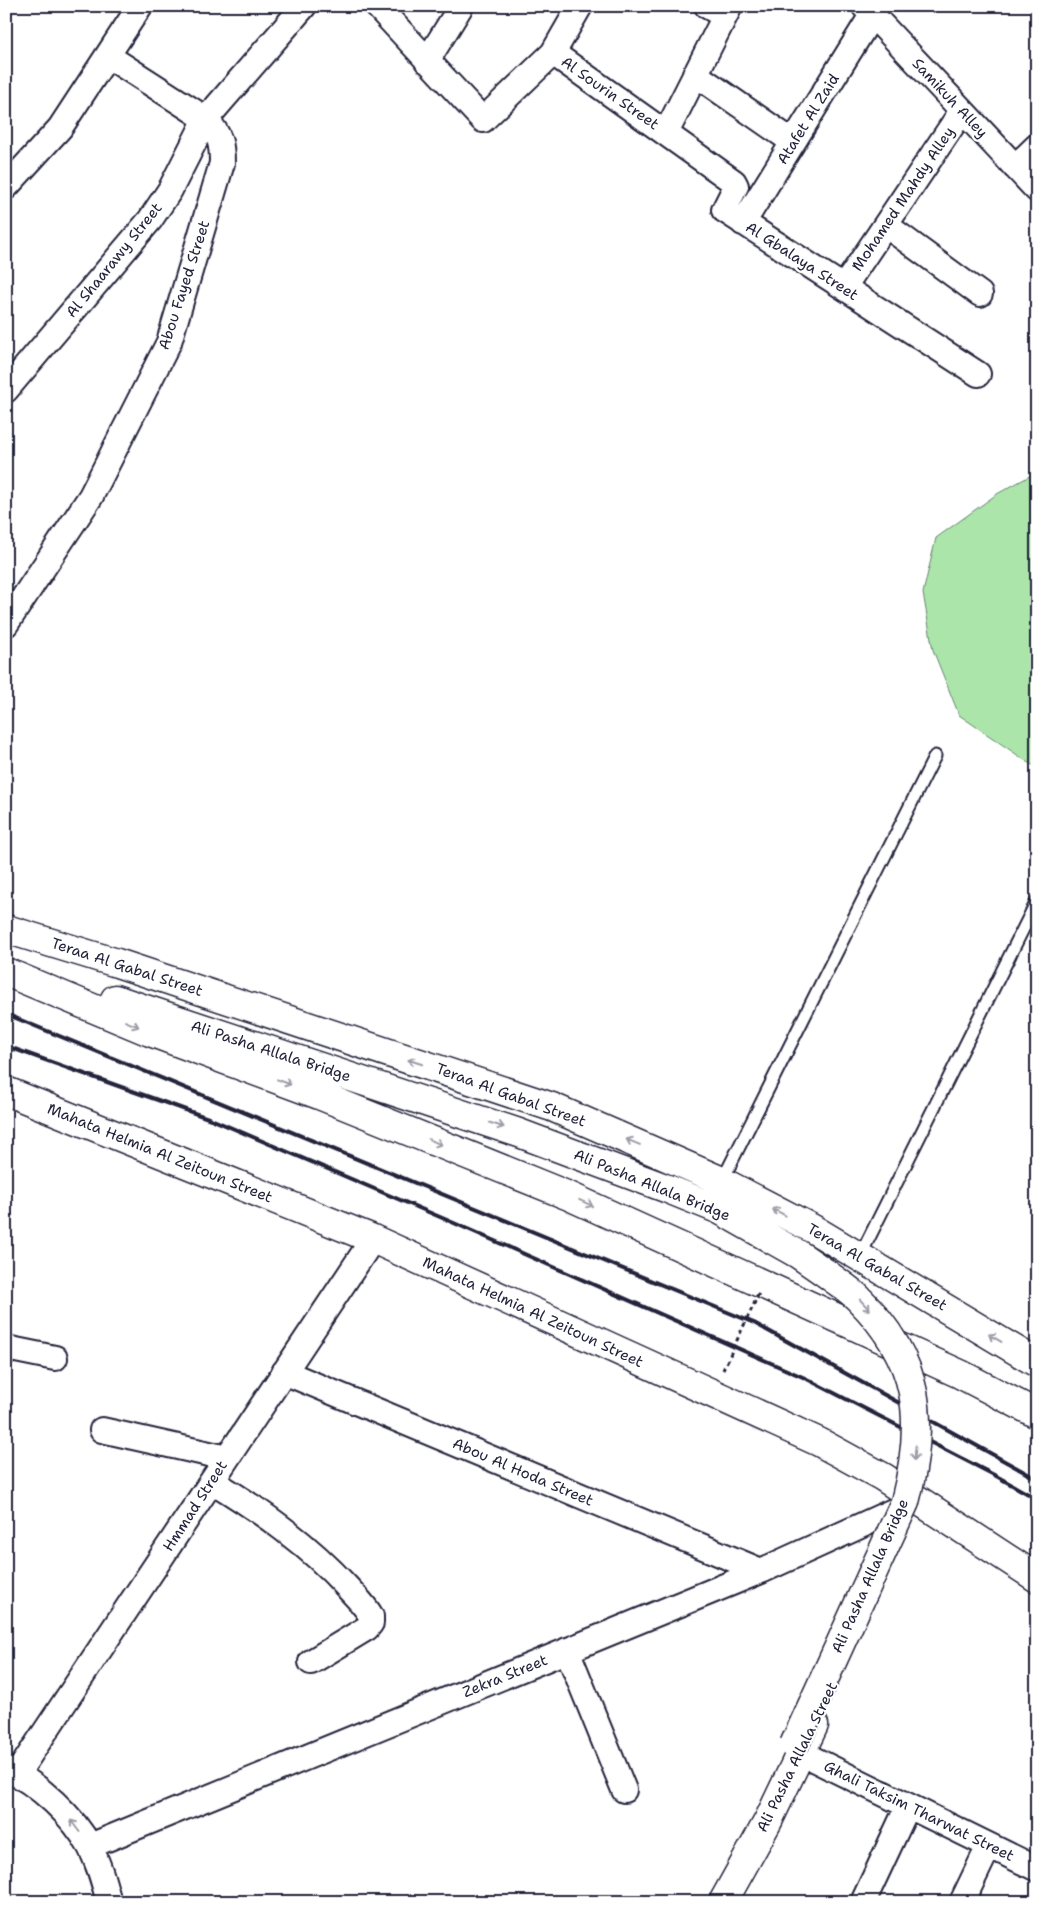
<svg xmlns="http://www.w3.org/2000/svg" width="1043" height="1908" font-family="'Shantell Sans',sans-serif">
<style>
.park{fill:#ace5aa;stroke:#678472}
.lines{fill:none;stroke-linecap:round;stroke-linejoin:round}
.lane-casing{stroke:#22223b;stroke-width:15}
.street-casing{stroke:#22223b;stroke-width:28}
.secondary-casing{stroke:#22223b;stroke-width:31}
.lane{stroke:#fff;stroke-width:11}
.street{stroke:#fff;stroke-width:24}
.secondary{stroke:#fff;stroke-width:28}
.rail{stroke:#22223b;stroke-width:4}
.secondary-bridge-casing{stroke:#22223b;stroke-width:31;stroke-linecap:butt}
.path-bridge{stroke:#22223b;stroke-width:3;stroke-dasharray:4 4;stroke-linecap:butt}
.secondary-bridge{stroke:#fff;stroke-width:28}
.oneway{stroke:#9c9ca7}
.labels{text-anchor:middle;stroke-width:4.5;stroke-linejoin:round;paint-order:stroke}
.street-label{font-size:15px;fill:#22223b;stroke:#fff}
</style>
<rect width="100%" height="100%" fill="#fff"/>
<filter id="ink" filterUnits="userSpaceOnUse"><feTurbulence type="fractalNoise" baseFrequency=".02" numOctaves="2"/><feDisplacementMap in="SourceGraphic" scale="10" xChannelSelector="R" yChannelSelector="G"/><feConvolveMatrix kernelMatrix="1 2 1 2 8 2 1 2 1" color-interpolation-filters="sRGB"/></filter>
<g filter="url(#ink)">
<path class="park" d="M 1037,472 L 1037,766 L 1032,765 L 959,715 L 933,650 L 923,593 L 936,538 L 997,494 Z"/>
<g class="lines">
<g class="lane-casing">
<path id="lane" d="M 722,1181 L 935,756
M 860,1256 L 1037,901"/>
</g>
<g class="street-casing">
<path id="street" d="M 377,6 L 483,120 L 553,53 L 580,6
M 707,6 L 725,16
M 864,6 L 1037,190
M 553,53 L 734,182 L 736,186 L 724,210 L 978,374
M 427,61 L 461,6
M 695,74 L 793,142
M 666,133 L 730,6
M 1015,167 L 1037,146
M 6,187 L 60,128 L 140,6
M 743,223 L 872,15
M 887,226 L 980,294
M 844,287 L 962,111
M 6,390 L 150,220 L 170,190 L 206,119 L 304,6
M 6,624 L 91,496 L 169,342 L 222,163 C 222,143 220,135 206,119 L 108,56
M 6,1348 L 55,1358
M 284,1372 L 761,1571
M 102,1430 L 227,1458
M 212,1481 C 261,1511 308,1544 347,1587 C 355,1596 365,1605 371,1616 L 371,1623 L 367,1628 L 311,1662
M 567,1650 L 624,1790
M 801,1753 L 1037,1869
M 6,1769 C 38,1783 74,1817 90,1847 C 99,1864 104,1883 109,1902
M 17,1774 L 373,1239
M 90,1846 L 761,1571 L 913,1502
M 863,1902 L 908,1806
M 962,1902 L 989,1846"/>
</g>
<g class="secondary-casing">
<path id="secondary" d="M 6,929 L 117,963 L 552,1107 L 715,1178 L 813,1229 L 1037,1363
M 6,972 L 150,1032 L 319,1095 L 569,1196 L 960,1374 L 1037,1414
M 115,999 L 519,1133 L 668,1189 L 720,1210 L 798,1254 L 827,1274
M 6,1091 L 373,1239 L 819,1442 L 883,1477 L 1037,1578
M 723,1902 L 768,1821 L 814,1725"/>
</g>
<use href="#lane" class="lane"/>
<use href="#street" class="street"/>
<use href="#secondary" class="secondary"/>
<path class="rail" d="M 6,1014 L 754,1323 L 1037,1479
M 6,1046 L 211,1119 L 454,1223 L 805,1378 L 998,1477 L 1037,1499"/>
<g class="secondary-bridge-casing">
<path id="secondary-bridge" d="M 794,1745 L 905,1502 C 926,1420 921,1360 858,1298 C 849,1289 837,1282 827,1274"/>
</g>
<path class="path-bridge" d="M 723,1370 L 760,1291"/>
<use href="#secondary-bridge" class="secondary-bridge"/>
</g>
<defs><path id="oneway-shaft" d="M-6 0H5M1.5-3L5.5 0L1.5 3" fill="none" stroke-width="1.6" stroke-linecap="round" stroke-linejoin="round" transform="scale(1.25)"/></defs>
<g class="oneway">
<use href="#oneway-shaft" transform="translate(132 1024) rotate(23)"/>
<use href="#oneway-shaft" transform="translate(415 1062) rotate(-162)"/>
<use href="#oneway-shaft" transform="translate(284 1082) rotate(21)"/>
<use href="#oneway-shaft" transform="translate(497 1125) rotate(18)"/>
<use href="#oneway-shaft" transform="translate(435 1142) rotate(22)"/>
<use href="#oneway-shaft" transform="translate(633 1142) rotate(-157)"/>
<use href="#oneway-shaft" transform="translate(586 1203) rotate(25)"/>
<use href="#oneway-shaft" transform="translate(779 1212) rotate(-152)"/>
<use href="#oneway-shaft" transform="translate(865 1305) rotate(47)"/>
<use href="#oneway-shaft" transform="translate(995 1338) rotate(-149)"/>
<use href="#oneway-shaft" transform="translate(915 1453) rotate(95)"/>
<use href="#oneway-shaft" transform="translate(75 1826) rotate(-127)"/>
</g>
</g>
<g class="labels">
<g class="street-label">
<text transform="translate(610 93) rotate(35)" y="5">Al Sourin Street</text>
<text transform="translate(950 98) rotate(47)" y="5">Samikuh Alley</text>
<text transform="translate(808 119) rotate(-58)" y="5">Atafet Al Zaid</text>
<text transform="translate(903 199) rotate(-56)" y="5">Mohamed Mahdy Alley</text>
<text transform="translate(114 260) rotate(-51)" y="5">Al Shaarawy Street</text>
<text transform="translate(802 261) rotate(33)" y="5">Al Gbalaya Street</text>
<text transform="translate(184 285) rotate(-72)" y="5">Abou Fayed Street</text>
<text transform="translate(127 967) rotate(18)" y="5">Teraa Al Gabal Street</text>
<text transform="translate(271 1051) rotate(18)" y="5">Ali Pasha Allala Bridge</text>
<text transform="translate(511 1095) rotate(20)" y="5">Teraa Al Gabal Street</text>
<text transform="translate(160 1153) rotate(22)" y="5">Mahata Helmia Al Zeitoun Street</text>
<text transform="translate(652 1185) rotate(22)" y="5">Ali Pasha Allala Bridge</text>
<text transform="translate(877 1267) rotate(30)" y="5">Teraa Al Gabal Street</text>
<text transform="translate(533 1312) rotate(25)" y="5">Mahata Helmia Al Zeitoun Street</text>
<text transform="translate(523 1472) rotate(23)" y="5">Abou Al Hoda Street</text>
<text transform="translate(195 1506) rotate(-57)" y="5">Hmmad Street</text>
<text transform="translate(870 1576) rotate(-66)" y="5">Ali Pasha Allala Bridge</text>
<text transform="translate(505 1676) rotate(-22)" y="5">Zekra Street</text>
<text transform="translate(797 1757) rotate(-64)" y="5">Ali Pasha Allala Street</text>
<text transform="translate(919 1811) rotate(26)" y="5">Ghali Taksim Tharwat Street</text>
</g>
</g>
<rect width="1043" height="1908" fill="none" stroke="#fff" stroke-width="25"/>
<rect x="12" y="12" width="1018" height="1883" fill="none" stroke="#22223b" stroke-width="2" filter="url(#ink)"/>
</svg>
